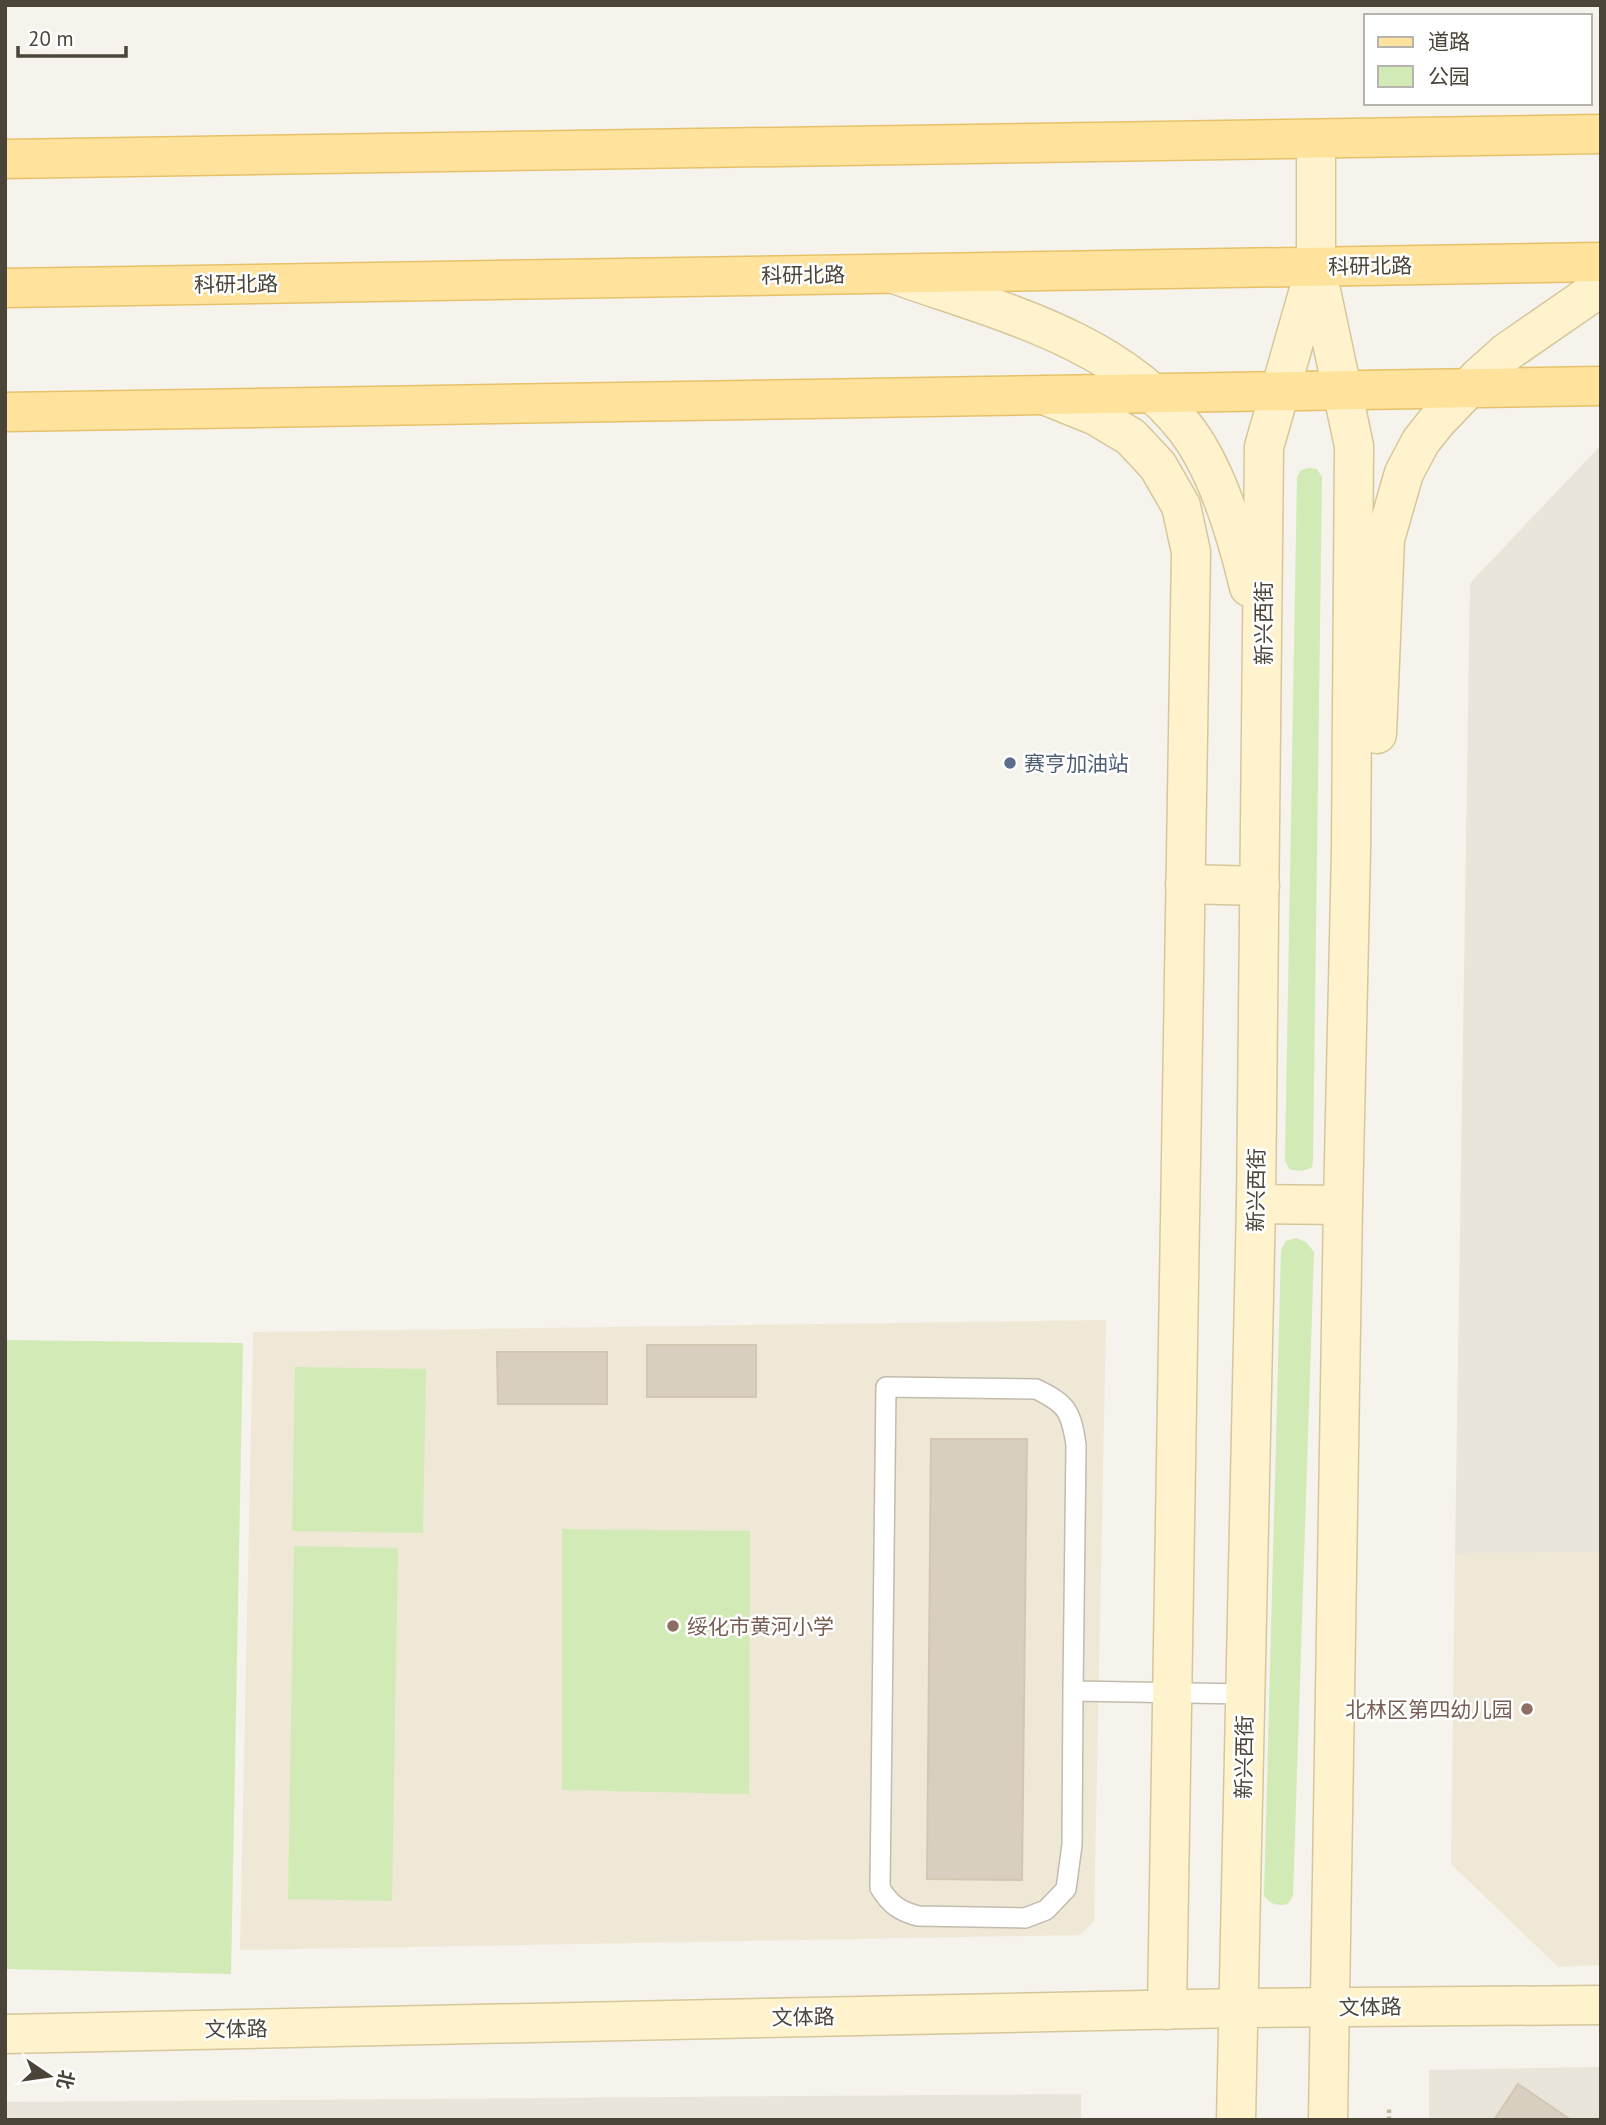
<svg xmlns="http://www.w3.org/2000/svg" width="1606" height="2125" viewBox="0 0 1606 2125" font-family="'PT Sans','Noto Sans SC',sans-serif">
	<style>
		.residential { fill: #eae5da }
		.education { fill: #efe8d6 }
		.green { fill: #d2eab5 }
		.building { fill: #d8cfc1; stroke: #d3c7b4; stroke-width: 2 }
		.lines { fill: none; stroke-linecap: round; stroke-linejoin: round }
		.lane-casing { stroke: #c2bbae; stroke-width: 22 }
		.secondary-casing { stroke: #d6c79b; stroke-width: 41 }
		.primary-casing { stroke: #e6c16a; stroke-width: 41 }
		.path { stroke: #c4b79f; stroke-width: 4.5; stroke-dasharray: 3.5 3.5; stroke-linecap: butt }
		.lane { stroke: #fff; stroke-width: 19 }
		.secondary { stroke: #fff3cd; stroke-width: 38 }
		.primary { stroke: #ffe39c; stroke-width: 38 }
		.service-dot { fill: #5c6f8a; stroke: #fff; stroke-width: 2.5 }
		.education-dot { fill: #8d6e63; stroke: #fff; stroke-width: 2.5 }
		.labels { text-anchor: middle; dominant-baseline: central; stroke-width: 5; stroke-linejoin: round; paint-order: stroke }
		.street-label { font-size: 21px; fill: #4b4439; stroke: #fff }
		.service-label { font-size: 21px; fill: #4e5e75; stroke: #fff; text-anchor: start }
		.education-label { font-size: 21px; fill: #785e54; stroke: #fff; text-anchor: start }
	</style>
	<rect width="100%" height="100%" fill="#f6f3ec"/>
	<g class="residential">
		<polygon points="1601,445 1601,1552 1455,1554 1470,583"/>
		<polygon points="1601,2067 1601,2120 1429,2120 1429,2070"/>
		<polygon points="1081,2094 1081,2120 5,2120 5,2102"/>
	</g>
	<g class="education">
		<polygon points="1106,1320 1094,1921 1080,1935 240,1950 253,1332"/>
		<polygon points="1601,1552 1601,1965 1558,1967 1451,1864 1455,1554"/>
	</g>
	<g class="green">
		<path d="M1309,468L1317,469L1322,477L1313,1159L1312,1167C1304,1172 1298,1171 1289,1169L1285,1160L1297,477L1301,470Z"/>
		<path d="M1296,1238L1306,1242L1314,1252L1293,1896L1288,1904C1277,1906 1272,1905 1264,1896L1281,1250L1286,1241Z"/>
		<polygon points="5,1340 243,1343 231,1974 5,1969"/>
		<polygon points="295,1367 426,1369 423,1533 292,1531"/>
		<polygon points="562,1529 750,1531 749,1794 562,1790"/>
		<polygon points="294,1546 398,1548 392,1901 288,1899"/>
	</g>
	<g class="building">
		<rect x="647" y="1345" width="109" height="52"/>
		<polygon points="497,1352 607,1352 607,1404 498,1404"/>
		<polygon points="931,1439 1027,1439 1022,1880 927,1879"/>
		<polygon points="1518,2084 1571,2120 1494,2120"/>
	</g>
	<g class="lines">
		<defs>
			<path id="lane" d="M1073,1691L1076,1445C1071,1411 1067,1404 1036,1389L886,1387L880,1888C890,1904 899,1911 918,1916L1025,1918L1046,1910L1066,1889L1072,1845L1073,1691L1246,1694"/>
			<g id="secondary">
				<polyline points="1316,139 1316,267 1354,446 1351,851 1343,1205 1328,2120"/>
				<path d="M894,274C997,311 1116,338 1186,429C1218,471 1237,536 1249,587"/>
				<polyline points="1044,395 1096,416 1131,437 1158,466 1181,506 1191,552 1167,2010"/>
				<polyline points="1377,734 1385,539 1404,473 1421,441 1437,421 1479,377 1507,352 1601,287"/>
				<polyline points="1185,884 1260,886"/>
				<polyline points="1256,1204 1343,1205"/>
				<polyline points="5,2034 1238,2008 1601,2005"/>
				<polyline points="1236,2120 1256,1204 1264,447 1314,272"/>
			</g>
			<g id="primary">
				<polyline points="5,159 1601,134"/>
				<polyline points="5,288 1601,262"/>
				<polyline points="5,412 1601,386"/>
			</g>
		</defs>
		<use href="#lane" class="lane-casing"/>
		<use href="#secondary" class="secondary-casing"/>
		<use href="#primary" class="primary-casing"/>
		<polyline class="path" points="1389,2120 1389,2107"/>
		<use href="#lane" class="lane"/>
		<use href="#secondary" class="secondary"/>
		<use href="#primary" class="primary"/>
	</g>
	<circle class="service-dot" cx="1010" cy="763" r="7"/>
	<g class="education-dot">
		<circle cx="673" cy="1626" r="7"/>
		<circle cx="1527" cy="1709" r="7"/>
	</g>
	<g class="labels">
		<g class="street-label">
			<text transform="translate(1370 266) rotate(-1)">科研北路</text>
			<text transform="translate(803 275) rotate(-1)">科研北路</text>
			<text transform="translate(236 284) rotate(-1)">科研北路</text>
			<text transform="translate(1263 623) rotate(-90)">新兴西街</text>
			<text transform="translate(1256 1190) rotate(-89)">新兴西街</text>
			<text transform="translate(1244 1757) rotate(-89)">新兴西街</text>
			<text transform="translate(1370 2007) rotate(-1)">文体路</text>
			<text transform="translate(803 2017) rotate(-1)">文体路</text>
			<text transform="translate(236 2029) rotate(-1)">文体路</text>
		</g>
		<g class="service-label">
			<text x="1024" y="763">赛亨加油站</text>
		</g>
		<g class="education-label">
			<text x="687" y="1626">绥化市黄河小学</text>
			<text x="1513" y="1709" text-anchor="end">北林区第四幼儿园</text>
		</g>
	</g>
	<rect width="1606" height="2125" fill="none" stroke="#4b4439" stroke-width="14"/>
	<rect x="1364" y="14" width="228" height="91" fill="#ffffff" stroke="#b7b4b0" stroke-width="2"/>
	<rect x="1378" y="37" width="35" height="10" fill="#ffe39c" stroke="#b7b4b0" stroke-width="2"/>
	<text x="1428" y="49" font-size="21" fill="#4b4439">道路</text>
	<rect x="1378" y="66" width="35" height="21" fill="#d2eab5" stroke="#b7b4b0" stroke-width="2"/>
	<text x="1428" y="84" font-size="21" fill="#4b4439">公园</text>
	<g transform="translate(49 2076) rotate(103)" stroke="#ffffff" stroke-width="5" paint-order="stroke">
	<path d="M0-5L12 26L0 18L-12 26Z" fill="#4b4439"/>
	<text y="-10" font-size="19" font-weight="bold" text-anchor="middle" fill="#4b4439">北</text>
	</g>
	<path d="M18 46v10h108v-10" fill="none" stroke="#4b4439" stroke-width="3.5"/>
	<text x="28" y="46" font-size="21" fill="#4b4439" stroke="#ffffff" stroke-width="5" paint-order="stroke">20 m</text>
</svg>
